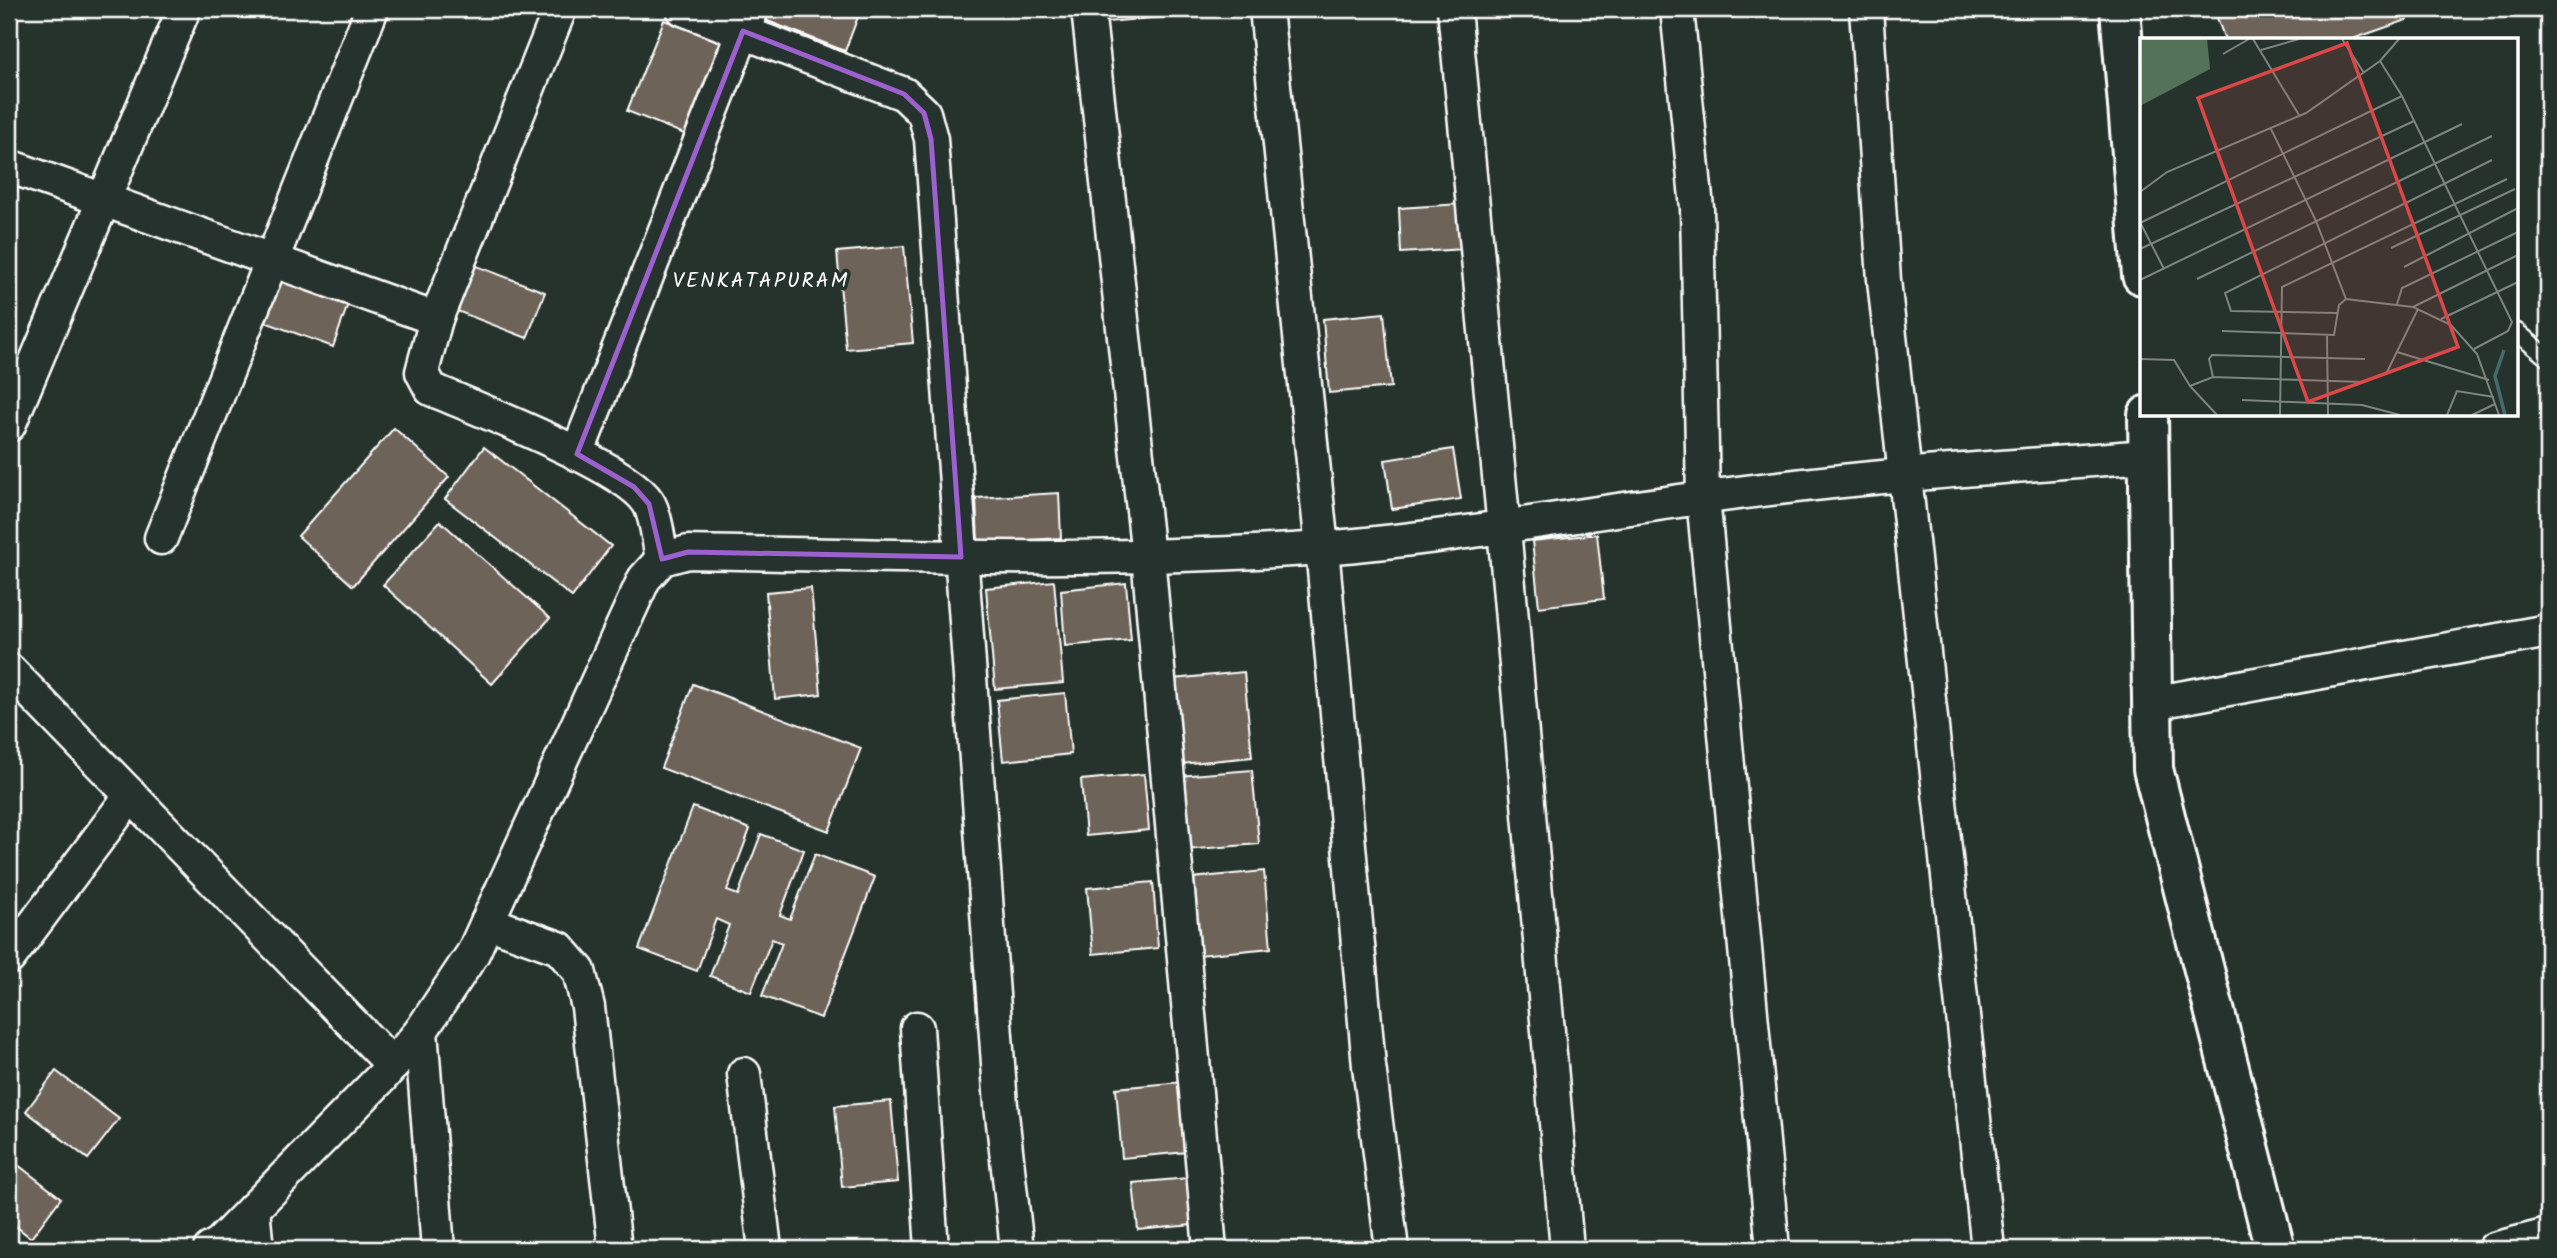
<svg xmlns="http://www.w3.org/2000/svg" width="2557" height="1258" viewBox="0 0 2557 1258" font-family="Kalam,sans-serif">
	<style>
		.building { fill: #6e6358; stroke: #fff; stroke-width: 2 }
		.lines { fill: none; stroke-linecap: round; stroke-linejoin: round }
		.service-casing { stroke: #fff; stroke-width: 21 }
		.minor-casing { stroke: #fff; stroke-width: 37 }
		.tertiary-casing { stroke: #fff; stroke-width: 44 }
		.service { stroke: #26332d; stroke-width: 16 }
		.minor { stroke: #26332d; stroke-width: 32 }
		.tertiary { stroke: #26332d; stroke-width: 38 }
		.marked { fill: none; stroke: #9c61cf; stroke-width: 5; stroke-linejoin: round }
		.labels { text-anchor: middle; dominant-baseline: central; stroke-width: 7; stroke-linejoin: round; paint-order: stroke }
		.neighbourhood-label { font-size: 21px; letter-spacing: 2px; fill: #fff; stroke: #26332d }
		.inset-river { fill: none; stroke: #476b6c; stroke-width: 3.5 }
		.inset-road { fill: none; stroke: #7d8581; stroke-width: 2 }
		.view { fill: #dc4848; fill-opacity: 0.15; stroke: #dc4848; stroke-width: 3.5 }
		.inset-edge { fill: none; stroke: #fff; stroke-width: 3.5 }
	</style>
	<rect width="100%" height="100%" fill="#26332d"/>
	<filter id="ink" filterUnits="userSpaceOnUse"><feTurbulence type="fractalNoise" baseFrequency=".0143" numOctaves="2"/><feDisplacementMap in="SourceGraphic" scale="14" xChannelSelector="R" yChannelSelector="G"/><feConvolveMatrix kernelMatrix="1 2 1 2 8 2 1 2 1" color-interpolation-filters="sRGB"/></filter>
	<g filter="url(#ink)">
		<g class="building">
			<polygon points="769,9 845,9 859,14 845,51 765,20"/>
			<polygon points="1106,9 1171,9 1172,16 1108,22"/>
			<polygon points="2214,9 2403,9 2407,20 2350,40 2225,40"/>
			<polygon points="664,20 726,44 689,136 627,111"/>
			<polygon points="9,181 19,185 9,212"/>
			<polygon points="1461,204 1464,249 1401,253 1399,208"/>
			<polygon points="904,246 913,343 846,349 837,252"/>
			<polygon points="474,265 545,292 527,338 457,311"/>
			<polygon points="279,281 348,304 333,347 265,322"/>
			<polygon points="1384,313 1391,387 1329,393 1323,319"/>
			<polygon points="394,428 449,477 353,586 298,536"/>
			<polygon points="484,447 611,546 572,597 445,499"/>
			<polygon points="1453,449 1461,499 1392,509 1385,460"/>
			<polygon points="1059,493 1061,538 978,543 976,498"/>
			<polygon points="440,521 550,618 492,684 383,585"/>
			<polygon points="1597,534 1604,599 1539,607 1532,541"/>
			<polygon points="1054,581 1063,683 995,689 986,588"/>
			<polygon points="1126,583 1131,640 1065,646 1061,590"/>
			<polygon points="811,588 821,694 775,699 766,592"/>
			<polygon points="1244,672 1252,757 1181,764 1173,679"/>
			<polygon points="693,684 861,748 829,831 661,768"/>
			<polygon points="1065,693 1071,754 1003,761 997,700"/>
			<polygon points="1252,770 1259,844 1185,850 1179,776"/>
			<polygon points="1144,774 1149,830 1086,836 1081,780"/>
			<polygon points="693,807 750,829 727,891 738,895 761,834 804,850 780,915 790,919 815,854 875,877 821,1018 762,996 782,943 772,939 751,992 710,976 729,925 716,919 697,971 639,949"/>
			<polygon points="1264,871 1271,948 1199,955 1192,878"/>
			<polygon points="1153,882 1158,948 1093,954 1087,888"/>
			<polygon points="56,1071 119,1119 88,1159 26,1111"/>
			<polygon points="1182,1082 1187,1152 1122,1158 1116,1088"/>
			<polygon points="891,1101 898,1182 842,1187 835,1106"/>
			<polygon points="9,1158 61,1198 31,1238 9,1221"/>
			<polygon points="1199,1177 1204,1224 1138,1230 1133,1183"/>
		</g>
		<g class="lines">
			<defs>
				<polyline id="service" points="2517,332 2548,358"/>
				<g id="minor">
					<path d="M560,9L436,319L422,372L431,389C477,409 624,465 648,502C656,514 659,544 662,559"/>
					<polyline points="683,9 904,94 924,113 931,139 1001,1105 1017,1249"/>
					<polyline points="1088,9 1148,556 1210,1249"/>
					<polyline points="1266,9 1322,548 1369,1066 1392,1249"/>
					<polyline points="1454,9 1504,528 1567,1249"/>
					<polyline points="1677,9 1697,208 1703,497 1773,1249"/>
					<polyline points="1866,9 1884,280 1988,1249"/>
					<polyline points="9,166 436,319"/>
					<polyline points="9,425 184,9"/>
					<polyline points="577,454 752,9"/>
					<polyline points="161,538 372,9"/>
					<polyline points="9,670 393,1065"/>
					<polyline points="2152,703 2548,631"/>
					<polyline points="487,922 559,948 579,971 588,1007 615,1249"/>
					<polyline points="9,958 131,795"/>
					<polyline points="917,1028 932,1249"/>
					<polyline points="421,1031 438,1249"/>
					<polyline points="744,1074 765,1249"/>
					<polyline points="253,1209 257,1249"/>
					<path d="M210,1249L220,1243L382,1077L421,1031L473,953L644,579L662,559L688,552C899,556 1111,563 1321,548C1449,538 1575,515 1701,498C1849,477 1999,467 2148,456"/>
					<polyline points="2494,1249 2548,1235"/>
				</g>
				<g id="tertiary">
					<polyline points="2120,9 2142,275"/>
					<polyline points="2148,415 2153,769 2275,1249"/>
				</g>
			</defs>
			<use href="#service" class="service-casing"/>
			<use href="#minor" class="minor-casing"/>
			<use href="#tertiary" class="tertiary-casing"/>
			<use href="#service" class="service"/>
			<use href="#minor" class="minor"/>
			<use href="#tertiary" class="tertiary"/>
		</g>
	</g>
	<path class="marked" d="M743,31L904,94L924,113L931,139L961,557L688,552L662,559L649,504L634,487L577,454Z"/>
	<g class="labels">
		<g class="neighbourhood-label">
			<text x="761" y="281">VENKATAPURAM</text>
		</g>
	</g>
	<g transform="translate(2140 38)">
		<rect width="378" height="378" fill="#26332d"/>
		<path d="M0,1H67L70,31L0,68Z" fill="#54725a"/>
		<path class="inset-river" d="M364,312L355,338L365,377"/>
		<path class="inset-road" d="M113,1L159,77M202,1L224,35M121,12L159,1M83,16L109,1M240,23L262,58L372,284L368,293L334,311M130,89L176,183L206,261L273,269L311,287L337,316L359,377M0,154L27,134L166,75L240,23L259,1M0,184L24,231M0,185L262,58M251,210L375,151M0,211L274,83M264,229L378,170M57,241L352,98M0,242L322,86M257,266L262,250L378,194M273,269L378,217M197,275L91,273L85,255L352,122M301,281L378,244M82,293L194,297L199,267L206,261M187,298L188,377M257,314L349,342M0,321L34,322L50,348L73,339L223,344M246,336L278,271M73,339L69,321L72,317L225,321M50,348L77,377M102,362L222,367L260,377M140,377L142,249L367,141M307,377L317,353L354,359M332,377L355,366"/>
		<path class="view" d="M207,5L318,309L168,364L58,60Z"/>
		<rect width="378" height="378" class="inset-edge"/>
	</g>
	<rect width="2557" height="1258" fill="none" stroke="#26332d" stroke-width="35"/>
	<rect x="18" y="18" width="2522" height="1223" fill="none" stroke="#fff" stroke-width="2.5" filter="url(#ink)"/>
</svg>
